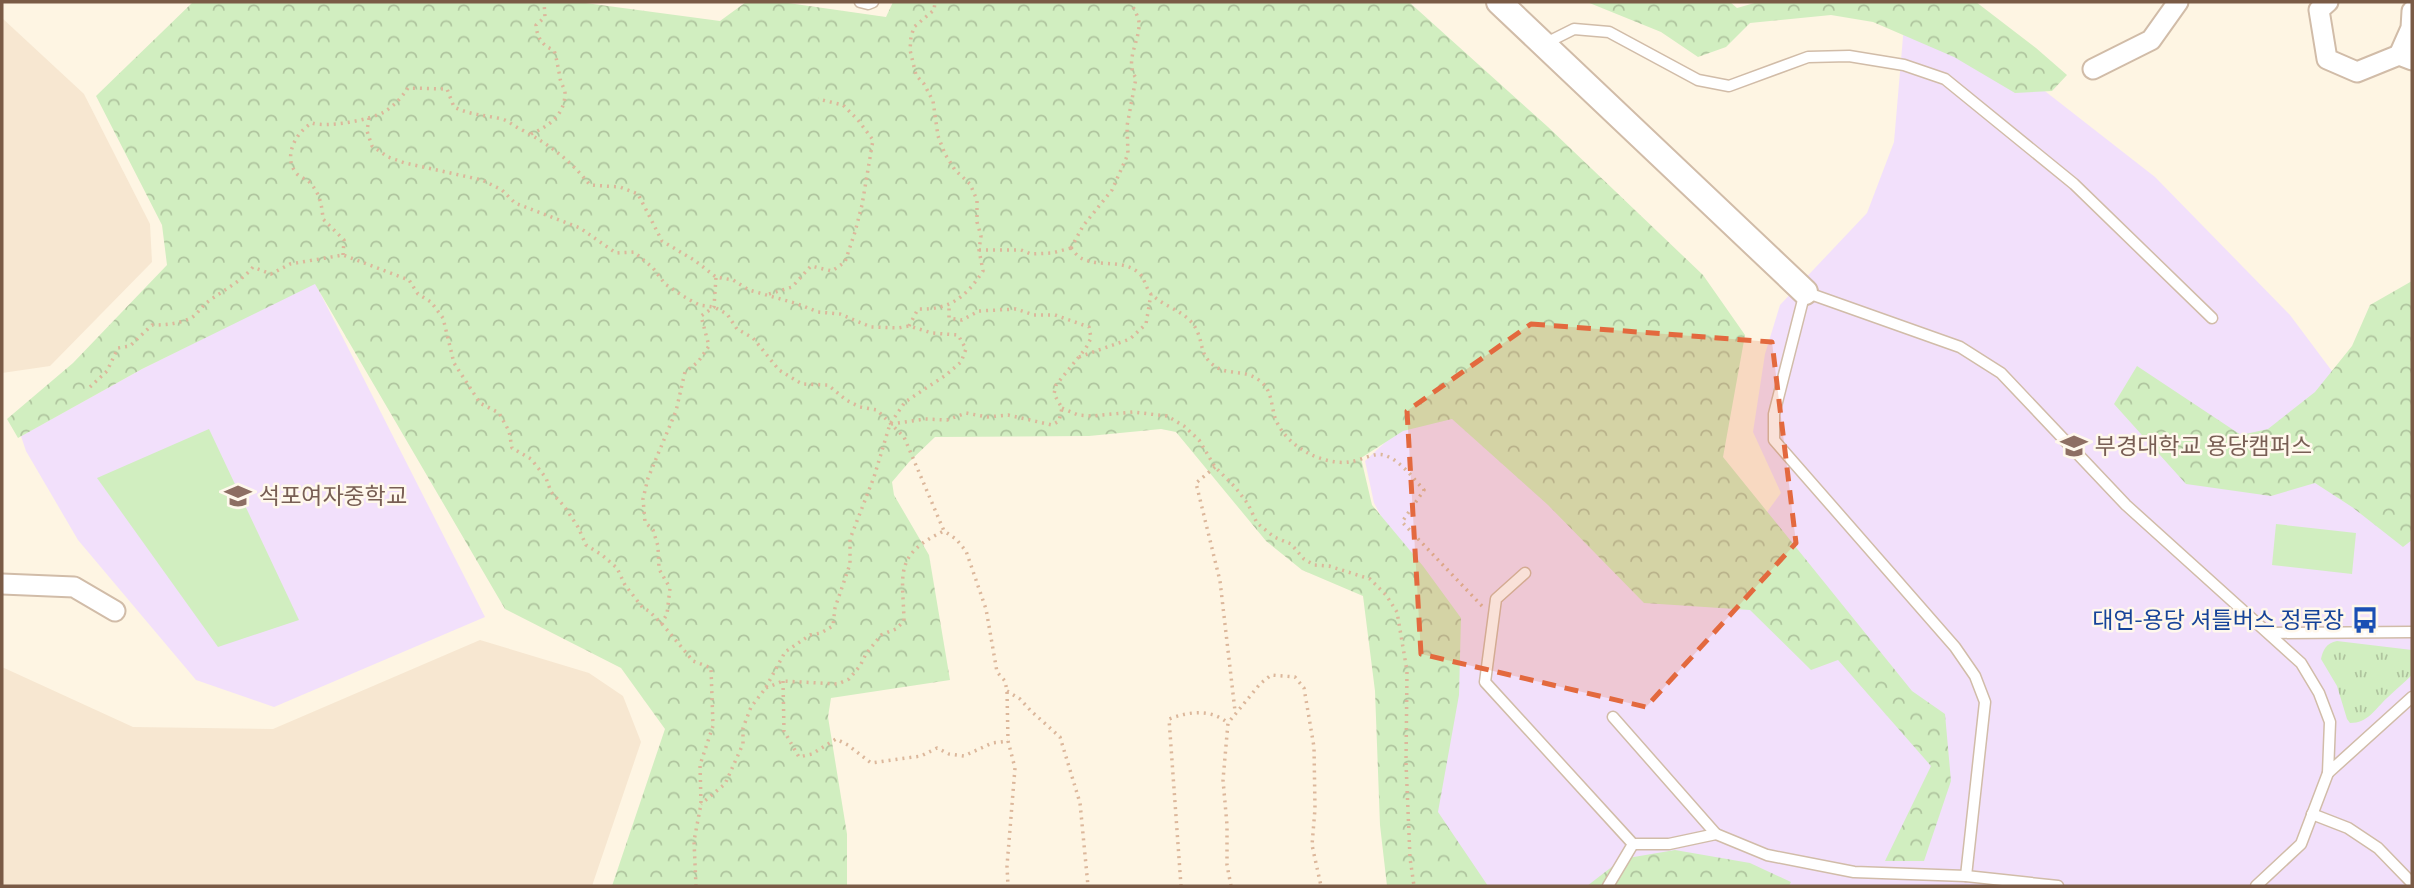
<svg xmlns="http://www.w3.org/2000/svg" width="2414" height="888" viewBox="0 0 2414 888" font-family="Karla,'Noto Sans KR',sans-serif">
	<style>
		.residential { fill: #f7e7d1 }
		.education { fill: #f2e0fb }
		.grass { fill: url(#grass-tufts) }
		.forest { fill: url(#forest-crowns) }
		.pitch { fill: #d1eec0 }
		.lines { fill: none; stroke-linecap: round; stroke-linejoin: round }
		.service-casing { stroke: #d1bca8; stroke-width: 13 }
		.minor-casing { stroke: #d1bca8; stroke-width: 23 }
		.tertiary-casing { stroke: #d1bca8; stroke-width: 28 }
		.path { stroke: #dcb79b; stroke-width: 3.5; stroke-dasharray: 2 5; stroke-linecap: butt }
		.service { stroke: #fff; stroke-width: 10 }
		.minor { stroke: #fff; stroke-width: 19 }
		.tertiary { stroke: #fff; stroke-width: 24 }
		.marked { fill: #e3693e; fill-opacity: 0.2; stroke: #e3693e; stroke-width: 5; stroke-dasharray: 14 9; stroke-linejoin: round }
		.labels { text-anchor: middle; dominant-baseline: central; stroke-width: 5; stroke-linejoin: round; paint-order: stroke }
		.education-label { font-size: 23px; fill: #785e54; stroke: #fff8ec; text-anchor: start }
		.transit-label { font-size: 23px; fill: #164399; stroke: #fff8ec; text-anchor: end }
	</style>
	<defs>
		<pattern id="grass-tufts" width="24" height="20" patternUnits="userSpaceOnUse" patternTransform="scale(1.75)"><rect width="24" height="20" fill="#d1eec0"/><path d="M3 7l-1-3M5 7V3M7 7l1-3M15 17l-1-3M17 17v-4M19 17l1-3" fill="none" stroke="#afc49e"/></pattern>
		<pattern id="forest-crowns" width="20" height="18" patternUnits="userSpaceOnUse" patternTransform="scale(1.75)"><rect width="20" height="18" fill="#d1eec0"/><path d="M2 6a3 3 0 1 1 6 0M12 15a3 3 0 1 1 6 0" fill="none" stroke="#afc49e"/></pattern>
	</defs>
	<rect width="100%" height="100%" fill="#fef5e3"/>
	<g class="residential">
		<polygon points="2,18 84,94 150,224 152,262 50,366 2,373"/>
		<polygon points="480,640 589,673 623,696 641,742 592,886 2,886 2,667 133,727 273,729"/>
	</g>
	<g class="education">
		<polygon points="1904,25 2027,77 2155,177 2290,315 2403,466 2412,461 2412,886 1485,886 1445,855 1432,775 1451,648 1374,503 1365,461 1423,407 1479,397 1715,583 1781,493 1753,432 1765,354 1780,305 1867,213 1894,142"/>
		<polygon points="315,283 485,617 274,707 196,680 78,540 26,451 21,436 142,369"/>
	</g>
	<path class="grass" d="M2337,641L2412,650V675C2404,683 2395,690 2387,698C2375,709 2368,723 2350,723L2347,719L2337,686L2321,659C2323,650 2326,643 2337,641Z"/>
	<g class="forest">
		<polygon points="193,2 578,2 720,21 746,2 781,2 886,17 893,2 1409,2 1548,127 1703,275 1745,335 1723,457 1912,691 1945,714 1951,781 1924,861 1885,861 1931,766 1838,660 1811,670 1750,610 1644,603 1548,505 1452,419 1403,431 1361,458 1372,505 1423,566 1461,618 1459,695 1438,812 1488,886 1387,886 1380,825 1375,691 1363,596 1302,570 1266,541 1176,432 1161,429 1089,436 935,437 909,462 892,482 894,495 929,555 950,680 831,698 828,717 847,834 847,886 612,886 665,729 621,668 505,609 315,284 142,369 18,438 7,419 73,363 167,265 162,225 96,96"/>
		<polygon points="1587,2 1730,2 1737,8 1758,2 1976,2 2036,48 2067,75 2052,91 2015,93 1954,57 1873,22 1831,15 1750,23 1726,47 1698,57 1661,32"/>
		<polygon points="2412,281 2412,540 2403,547 2352,507 2315,483 2271,496 2186,484 2114,404 2137,366 2241,435 2268,429 2315,392 2352,346 2370,305"/>
		<polygon points="1675,850 1750,863 1791,882 1789,886 1587,886 1622,859"/>
	</g>
	<g class="pitch">
		<polygon points="209,429 299,620 218,647 97,478"/>
		<polygon points="2276,524 2356,533 2352,574 2272,565"/>
	</g>
	<g class="lines">
		<defs>
			<g id="service">
				<polyline points="860,2 868,4 873,2"/>
				<polyline points="1546,43 1574,29 1609,32 1698,80 1729,86 1808,57 1849,56 1904,65 1945,79 2074,184 2212,318"/>
				<polyline points="1525,573 1496,599 1485,682 1633,844 1669,844 1716,834"/>
				<polyline points="2269,633 2412,632"/>
				<polyline points="1613,717 1716,834 1767,855 1854,872 1966,876 2058,886"/>
				<polyline points="2312,814 2348,828 2378,848 2412,883"/>
				<polyline points="1966,876 1985,702 1975,676 1955,647 1774,440 1774,414 1805,292 1960,347 2001,373 2126,505 2301,663 2319,693 2330,722 2328,773 2412,697"/>
				<polyline points="1608,886 1633,844"/>
				<polyline points="2256,886 2301,844 2328,773"/>
			</g>
			<g id="minor">
				<polyline points="2328,2 2319,10 2327,59 2357,72 2399,55 2412,60"/>
				<polyline points="2399,55 2411,28 2412,11"/>
				<polyline points="2093,69 2151,40 2178,2"/>
				<polyline points="2,584 74,587 115,611"/>
			</g>
			<polyline id="tertiary" points="1499,2 1805,292"/>
		</defs>
		<use href="#service" class="service-casing"/>
		<use href="#minor" class="minor-casing"/>
		<use href="#tertiary" class="tertiary-casing"/>
		<g class="path">
			<polyline points="369,118 367,131 372,146 388,157 405,163 482,180 502,190 515,203 580,228 616,253 634,252 653,268 665,284 683,296 699,305 714,307 727,314 737,329 753,338 779,370 802,384 828,385 846,400 860,407 877,410 904,437 944,531 956,539 966,551 986,609 997,672 1005,681 1007,691 1008,741 1015,768 1007,866 1008,886"/>
			<path d="M531,134C549,126 565,115 565,93C565,88 560,83 560,77C558,68 557,60 554,50C542,46 537,37 536,25L545,17L544,2"/>
			<path d="M1071,248C1074,252 1078,257 1083,259C1100,267 1123,259 1139,273C1145,278 1146,290 1152,295C1166,308 1189,312 1197,331C1203,343 1200,354 1212,364C1227,377 1245,368 1260,381C1271,389 1271,402 1274,414C1278,431 1293,445 1308,453C1319,459 1336,464 1349,462C1360,461 1374,452 1384,455C1400,460 1413,478 1424,490L1402,522L1482,606"/>
			<path d="M1071,248L1083,226L1112,190L1128,154L1127,126L1136,78C1124,61 1140,41 1139,23C1139,17 1133,8 1131,2"/>
			<polyline points="979,250 1021,250 1031,254 1052,253 1071,248"/>
			<path d="M343,255L344,240L323,219C322,206 320,194 311,184C307,179 301,178 297,174C282,157 296,132 312,123C327,128 370,120 384,112C394,106 402,97 408,88L447,89L454,107C470,115 485,115 502,119C509,121 515,127 522,130C550,145 570,160 590,185L620,187L638,194L662,241L694,260L716,277L733,280L749,290L798,304L818,312L840,314L871,327L898,328L909,326L932,333L958,335L966,349L961,362L946,375L905,402L890,424L874,477L850,539V564L835,608L833,626L821,633L810,635L785,652L765,689L751,707L743,728V744L725,784L701,804"/>
			<polyline points="769,294 792,287 811,266 832,271 845,262 855,232 862,205 873,140 858,120 843,105 818,99"/>
			<path d="M909,326L918,309C950,310 966,297 983,271L979,250L981,236L977,222V200L970,184L955,170L945,154L938,136L933,101L924,84L916,75L910,50L911,37L914,27L934,10L935,2"/>
			<polyline points="1079,357 1130,339 1146,324 1151,294"/>
			<path d="M90,387L107,371L118,348L130,346L152,325C165,325 177,324 189,319C196,316 200,309 205,304C221,291 240,283 253,267L271,274L290,264L343,255L409,280L418,294L431,302L443,318L454,363L480,403L499,413L509,431L512,448L531,459L546,478L551,492L564,506L578,527L586,545L602,555L617,568L625,585L643,608L649,611L663,625L693,661L711,668L713,726L700,765L701,804L694,841L696,886"/>
			<polyline points="1062,408 1078,415 1092,416 1133,412 1167,416 1184,426 1199,440 1215,467 1235,487 1248,504 1257,523 1274,537 1291,544 1304,559 1314,565 1329,566 1370,579 1386,595 1397,612 1407,671 1406,763 1410,858 1414,886"/>
			<polyline points="891,424 925,419 947,420 966,413 987,417 1008,415 1052,425 1059,421 1062,408 1054,394 1056,385 1086,348 1091,338 1089,327 1055,315 1034,315 1016,309 979,311 962,320 949,318 949,306"/>
			<polyline points="1215,467 1196,483 1220,581 1235,711"/>
			<polyline points="661,624 667,614 670,588 659,569 658,546 653,530 645,522 643,499 648,478 676,411 685,372 698,362 709,346 701,316 714,307 716,277"/>
			<polyline points="783,681 784,731 799,757 812,754 836,739 848,745 871,763 921,756 937,748 949,754 964,756 992,743 1008,741"/>
			<path d="M766,688L783,681L838,684L849,679L860,666L866,654L881,635L896,629L904,621C903,574 893,555 944,531"/>
			<polyline points="1007,691 1020,699 1031,711 1060,737 1080,803 1088,886"/>
			<path d="M1181,886L1169,719C1190,711 1211,709 1228,723"/>
			<polyline points="1231,886 1227,865 1227,825 1223,780 1228,723 1260,684 1271,675 1295,677 1304,688 1314,747 1315,809 1312,845 1321,886"/>
		</g>
		<use href="#service" class="service"/>
		<use href="#minor" class="minor"/>
		<use href="#tertiary" class="tertiary"/>
	</g>
	<path class="marked" d="M1531,324L1772,342L1796,543L1646,707L1421,654L1407,411Z"/>
	<defs>
		<symbol id="university-bare" viewBox="-9 -9 18 18"><path d="M0-5L7-2L0 1L-7-2ZM-4 1L0 2.5L4 1V4Q0 6-4 4Z" fill="#8d6e63" stroke="#fff8ec" stroke-width="2.5" paint-order="stroke"/></symbol>
		<symbol id="school-bare" viewBox="-9 -9 18 18"><path d="M0-5L7-2L0 1L-7-2ZM-4 1L0 2.5L4 1V4Q0 6-4 4Z" fill="#8d6e63" stroke="#fff8ec" stroke-width="2.5" paint-order="stroke"/></symbol>
		<symbol id="bus-bare" viewBox="-9 -9 18 18"><path d="M-5-6H5V4H4V6H2V4H-2V6H-4V4H-5ZM-3.5-4V0h7V-4ZM-3.5 1.2v1.5H-2V1.2ZM2 1.2v1.5H3.5V1.2Z" fill="#1a4fb4" stroke="#fff8ec" stroke-width="2.5" paint-order="stroke"/></symbol>
	</defs>
	<g fill-rule="evenodd">
		<use href="#university-bare" x="2055" y="427" width="38" height="38"/>
		<use href="#school-bare" x="219" y="477" width="38" height="38"/>
		<use href="#bus-bare" x="2346" y="601" width="38" height="38"/>
	</g>
	<g class="labels">
		<g class="education-label">
			<text x="2095" y="446">부경대학교 용당캠퍼스</text>
			<text x="259" y="496">석포여자중학교</text>
		</g>
		<g class="transit-label">
			<text x="2344" y="620">대연-용당 셔틀버스 정류장</text>
		</g>
	</g>
	<rect width="2414" height="888" fill="none" stroke="#7a5b46" stroke-width="7"/>
</svg>
